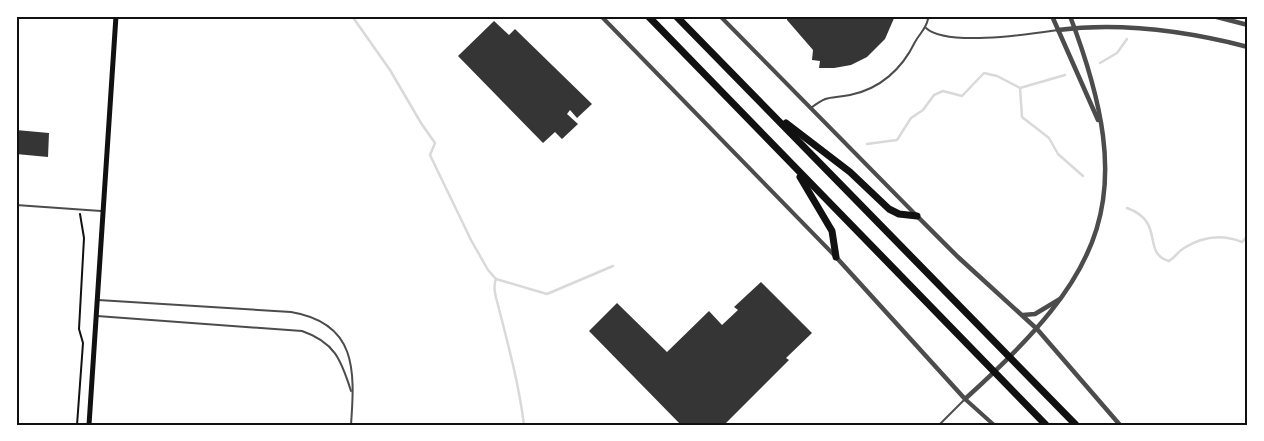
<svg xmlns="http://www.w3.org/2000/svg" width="1264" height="441" viewBox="0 0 1264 441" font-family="'Fira Sans',sans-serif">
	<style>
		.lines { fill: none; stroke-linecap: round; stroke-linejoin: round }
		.stream { stroke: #d9d9d9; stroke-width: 2.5 }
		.building { fill: #353535 }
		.path { stroke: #111; stroke-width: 2 }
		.service { stroke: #4c4c4c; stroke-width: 2 }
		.minor { stroke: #4c4c4c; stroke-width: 4 }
		.tertiary { stroke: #4c4c4c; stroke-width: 4.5 }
		.secondary { stroke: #111; stroke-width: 5 }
		.motorway { stroke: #111; stroke-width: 7 }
		.neatline { fill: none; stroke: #111; stroke-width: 2 }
	</style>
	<rect width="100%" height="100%" fill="#fff"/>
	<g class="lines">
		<g class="stream">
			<polyline points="352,16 390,70 421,123 435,143 430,155 471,240 488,270 496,279"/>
			<polyline points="1100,63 1117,53 1127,39"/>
			<polyline points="1020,88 1065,75"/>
			<polyline points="867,144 897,140 911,118 923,110 934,95 943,91 962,96 984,73 997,76 1020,88 1022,117 1049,138 1058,154 1083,176"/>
			<path d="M1127,208C1166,222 1141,253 1169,261C1175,257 1178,252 1184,248C1203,236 1222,234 1242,242L1248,236"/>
			<path d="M496,279C492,288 497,300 499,309C509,348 519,385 524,425"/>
			<polyline points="496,279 547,294 613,266"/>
		</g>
	</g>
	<g class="building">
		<polygon points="787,16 895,16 885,39 867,57 851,65 834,68 819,68 820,61 812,60 813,50 787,20"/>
		<polygon points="494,21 509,35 515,29 592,104 577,118 570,110 567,114 578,124 562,139 555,132 543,143 458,56"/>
		<polygon points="16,130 49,133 48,157 16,154"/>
		<polygon points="761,282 812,333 786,358 789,360 724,425 681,425 589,331 617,303 667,352 709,311 722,325 738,310 734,307"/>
	</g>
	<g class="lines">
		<polyline class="path" points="77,425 83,343 79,329 84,238 80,214"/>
		<g class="service">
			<path d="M926,28C946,47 1030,34 1058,30"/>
			<path d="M811,108C829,94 830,99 850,95C880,89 902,69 915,42C920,33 926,29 928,19L932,16"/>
			<polyline points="16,205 101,211"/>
			<path d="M98,300L291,312C357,323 355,370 351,425"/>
			<path d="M97,316L302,331C334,342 341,359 351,391"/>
			<polyline points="939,425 965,399"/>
		</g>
		<g class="minor">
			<polyline points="601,16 835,256"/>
			<polyline points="720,16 916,215"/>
			<polyline points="965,399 994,425"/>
		</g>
		<g class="tertiary">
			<polyline points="1052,16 1098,120"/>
			<polyline points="1213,16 1248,25"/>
			<path d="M1058,30C1122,22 1186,31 1248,47"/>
			<polyline points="917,216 958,257 1037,329 1120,425"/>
			<path d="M836,257L965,399C1106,272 1140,200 1070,16"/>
			<polyline points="1023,315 1035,314 1060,299"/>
		</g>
		<polyline class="secondary" points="89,425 116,16"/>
		<g class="motorway">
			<polyline points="648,16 1046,425"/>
			<polyline points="676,16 1076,425"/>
			<polyline points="786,123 850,172 889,209 899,214 917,216"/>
			<polyline points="800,177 832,231 836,257"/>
		</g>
	</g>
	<rect width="1264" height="441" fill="none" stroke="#ffffff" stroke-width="35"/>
	<rect x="18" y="18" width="1228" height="406" class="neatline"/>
</svg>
